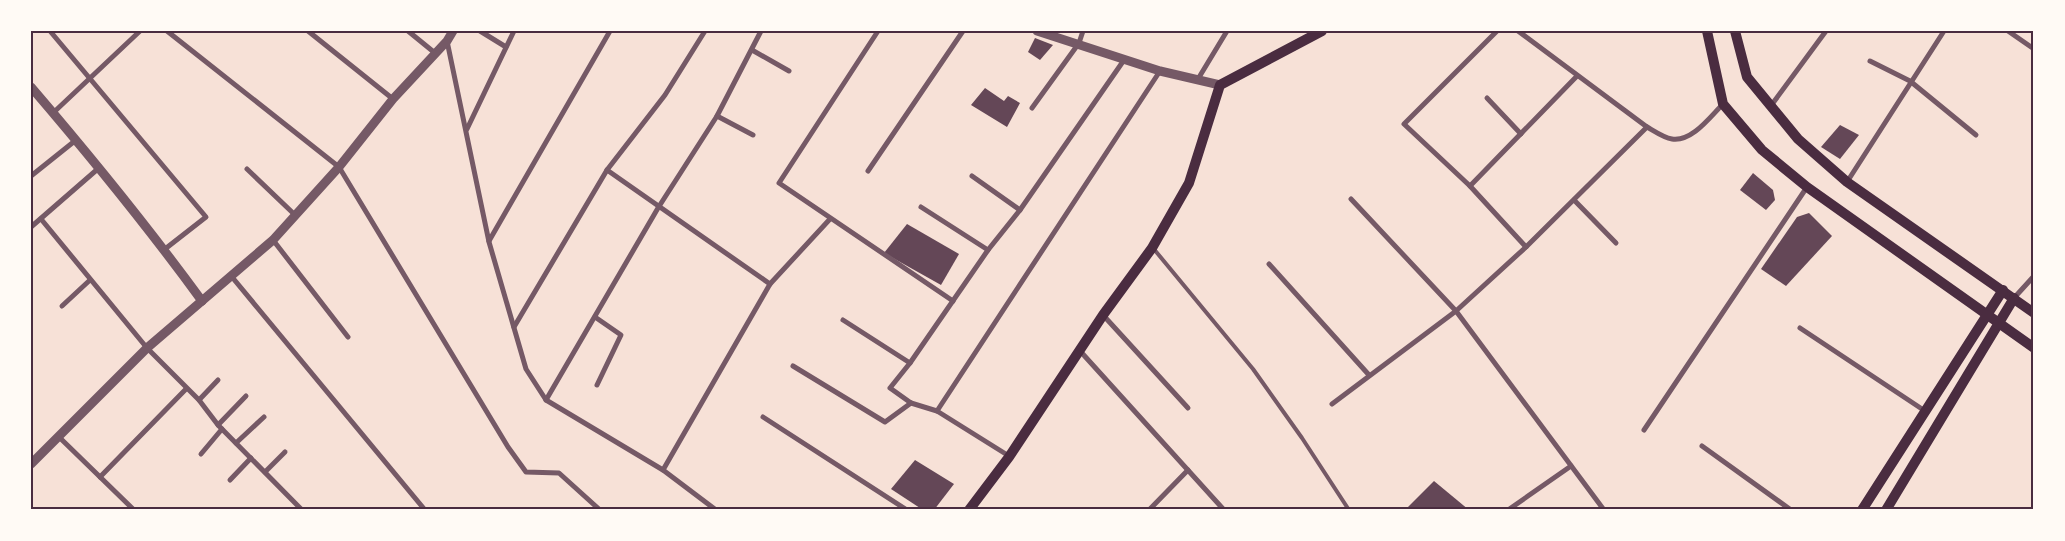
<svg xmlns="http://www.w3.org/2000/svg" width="2065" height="541" viewBox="0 0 2065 541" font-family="'Source Serif 4',serif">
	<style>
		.building { fill: #644757 }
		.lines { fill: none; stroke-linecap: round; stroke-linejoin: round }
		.service { stroke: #755966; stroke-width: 4 }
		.minor { stroke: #755966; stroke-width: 5 }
		.tertiary { stroke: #755966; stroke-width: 9 }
		.secondary { stroke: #4a2c40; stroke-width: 10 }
		.neatline { fill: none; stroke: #4a2c40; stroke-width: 2 }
	</style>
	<rect width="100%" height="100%" fill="#f7e1d7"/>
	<g class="building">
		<polygon points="1035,38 1053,45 1040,60 1028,52"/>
		<polygon points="985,88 1004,101 1008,96 1020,103 1007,127 971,105"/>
		<polygon points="1840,125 1859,135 1840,159 1821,147"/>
		<polygon points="1753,173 1773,190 1775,200 1766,210 1740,190"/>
		<polygon points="1809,213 1832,236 1786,286 1761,269 1797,217"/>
		<polygon points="907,224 959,254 941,285 884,253"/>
		<polygon points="915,460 954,484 934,510 923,510 891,489"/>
		<polygon points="1434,481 1469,510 1405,510"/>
	</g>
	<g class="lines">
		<polyline class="service" points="1153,248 1253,369 1302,438 1349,510"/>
		<g class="minor">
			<polyline points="50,31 206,217 165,249"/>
			<polyline points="167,31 339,167 508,447 526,472 559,473 600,510"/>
			<polyline points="308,31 393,99"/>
			<polyline points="408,31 435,53"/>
			<polyline points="480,31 506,47"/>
			<polyline points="878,31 779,183 953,301"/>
			<polyline points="1497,31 1404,124 1470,186 1526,247"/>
			<path d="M1518,31L1647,127C1654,131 1664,138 1672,139C1692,142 1710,117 1723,104"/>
			<polyline points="2008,31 2034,49"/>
			<polyline points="447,41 489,242 526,369 546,400 663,470 716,510"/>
			<polyline points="752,50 789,71"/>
			<polyline points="1870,61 1910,81 1976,135"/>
			<polyline points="1198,79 1227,31"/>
			<polyline points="1487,98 1521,134"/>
			<polyline points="1770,107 1826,31"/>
			<polyline points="1032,108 1079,43 1083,31"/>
			<polyline points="53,113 140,31"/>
			<polyline points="717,116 753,135"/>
			<polyline points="467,129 514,31"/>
			<polyline points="247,169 294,214"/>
			<polyline points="607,170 770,284"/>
			<polyline points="868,171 963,31"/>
			<polyline points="31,176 76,140"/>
			<polyline points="972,176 1020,210"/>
			<polyline points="1847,182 1944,31"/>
			<polyline points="1470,186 1577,76"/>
			<polyline points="1351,199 1456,311 1604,510"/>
			<polyline points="1574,200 1616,243"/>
			<polyline points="921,207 988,250"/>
			<polyline points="41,219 147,348 199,400 218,425 302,510"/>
			<polyline points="31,227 100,167"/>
			<polyline points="273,240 348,337"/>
			<polyline points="489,241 610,31"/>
			<polyline points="1269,264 1369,375"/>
			<polyline points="232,277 425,510"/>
			<polyline points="2014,298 2034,276"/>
			<polyline points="62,306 90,280"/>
			<polyline points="1103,315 1188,408"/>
			<polyline points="595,317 621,335 597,385"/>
			<polyline points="843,320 910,363"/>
			<polyline points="514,327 607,170 665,95 705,31"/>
			<polyline points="1800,328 1925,411"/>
			<polyline points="1081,352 1224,510"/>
			<polyline points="793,366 885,422 911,403"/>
			<polyline points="199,400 218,380"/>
			<polyline points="546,400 658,208 717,116 761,31"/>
			<polyline points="1332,404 1456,311 1526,247 1647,127"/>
			<polyline points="937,411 1160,71"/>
			<polyline points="763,417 907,510"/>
			<polyline points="218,425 246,396"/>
			<polyline points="1644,430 1807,187"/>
			<polyline points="59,437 134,510"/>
			<polyline points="236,443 264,417"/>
			<polyline points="1702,446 1791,510"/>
			<polyline points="201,454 222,429"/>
			<polyline points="1009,456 937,411 911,403 890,388 910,363 988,250 1020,210 1124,60"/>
			<polyline points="663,470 770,284 830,219"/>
			<polyline points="265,472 285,452"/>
			<polyline points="100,477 186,389"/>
			<polyline points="230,480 251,458"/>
			<polyline points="1149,510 1188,470"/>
			<polyline points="1508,510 1571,466"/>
		</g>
		<g class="tertiary">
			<polyline points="1037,31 1160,71 1220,85"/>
			<path d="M31,87C91,157 148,227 202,301"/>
			<polyline points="31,464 147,348 273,240 339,167 393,99 447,41 453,31"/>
		</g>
		<g class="secondary">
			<polyline points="1707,31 1723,104 1762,150 1807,187 2034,348"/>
			<polyline points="1735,31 1747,77 1798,139 1847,182 2034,313"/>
			<polyline points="969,510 1009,457 1103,315 1152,248 1189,183 1220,85 1322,31"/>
			<polyline points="1862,510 2003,290"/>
			<polyline points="1886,510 2014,298"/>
		</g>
	</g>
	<rect width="2065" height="541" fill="none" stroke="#fffaf5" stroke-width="65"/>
	<rect x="32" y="32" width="2000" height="476" class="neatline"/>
</svg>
